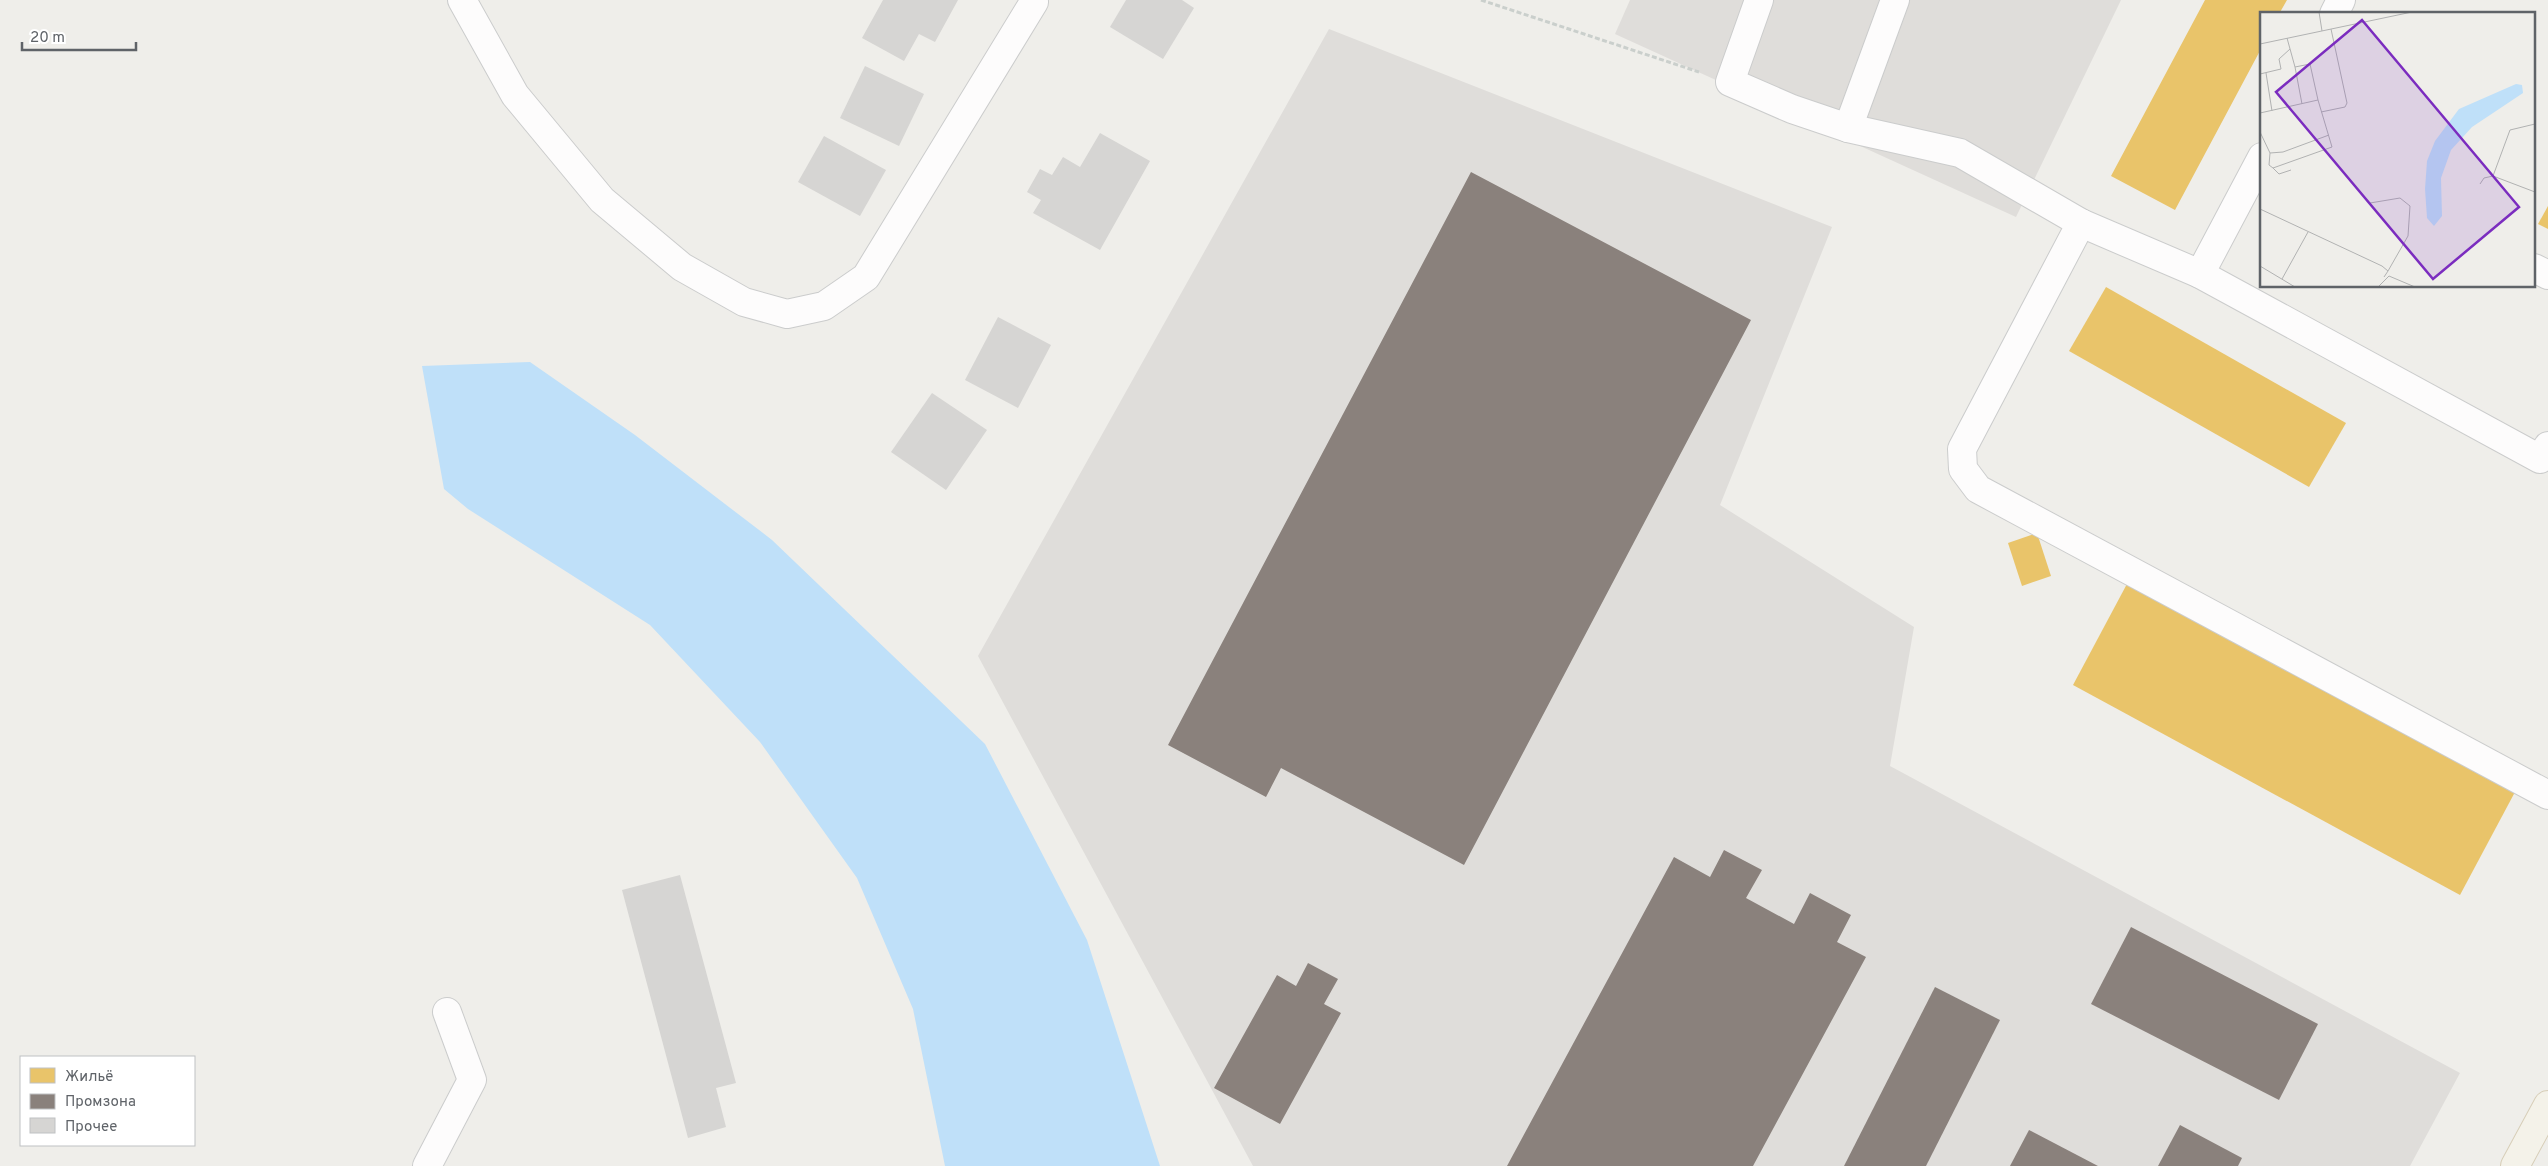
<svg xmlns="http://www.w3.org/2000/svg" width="2548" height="1166" viewBox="0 0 2548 1166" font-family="Overpass,sans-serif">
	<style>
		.industrial { fill: #dfddda }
		.water { fill: #bfe0f9 }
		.homes { fill: #e9c46a }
		.industry { fill: #8a817c }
		.building { fill: #d6d5d3 }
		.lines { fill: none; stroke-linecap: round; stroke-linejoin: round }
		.minor-casing { stroke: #cbcccc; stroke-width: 30 }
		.major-casing { stroke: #d7ceb8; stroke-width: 30 }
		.path { stroke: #cacfcc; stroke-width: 3; stroke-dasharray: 5 2.5; stroke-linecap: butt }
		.minor { stroke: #fdfcfc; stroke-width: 28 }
		.major { stroke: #f4f2e9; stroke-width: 28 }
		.inset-road { fill: none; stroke: #b1b2b2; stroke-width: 1 }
		.view { fill: #7b2cbf; fill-opacity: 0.15; stroke: #7b2cbf; stroke-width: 2.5 }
		.inset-edge { fill: none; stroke: #5f6368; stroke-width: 2.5 }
	</style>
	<rect width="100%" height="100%" fill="#efeeea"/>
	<g class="industrial">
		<polygon points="1630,0 2121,0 2016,217 1615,34"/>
		<polygon points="1329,29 1832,227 1720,505 1914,627 1890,766 2460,1073 2410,1166 1253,1166 978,656"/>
	</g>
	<polygon class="water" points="530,362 635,435 772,540 985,744 1087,940 1160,1166 945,1166 913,1009 857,878 760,742 650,625 468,509 444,489 422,366"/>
	<g class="homes">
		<polygon points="2205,0 2287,0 2279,14 2262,14 2262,47 2175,210 2111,176"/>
		<polygon points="2548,206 2548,229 2538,224"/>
		<polygon points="2106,287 2346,423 2309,487 2069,351"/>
		<polygon points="2037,533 2051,576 2022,586 2008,543"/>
		<polygon points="2128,582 2515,792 2460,895 2073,685"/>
	</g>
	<g class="industry">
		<polygon points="1471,172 1751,320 1464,865 1281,768 1266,797 1168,745"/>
		<polygon points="1724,850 1762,870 1746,898 1794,924 1810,893 1851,915 1837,942 1866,957 1753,1166 1507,1166 1674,857 1710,877"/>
		<polygon points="2131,927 2318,1024 2279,1100 2091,1004"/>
		<polygon points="1308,963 1338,979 1324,1004 1341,1013 1280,1124 1214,1088 1277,975 1296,986"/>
		<polygon points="1935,987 2000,1020 1926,1166 1844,1166"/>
		<polygon points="2180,1125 2242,1158 2238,1166 2158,1166"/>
		<polygon points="2029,1130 2098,1166 2010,1166"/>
	</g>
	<g class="building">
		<polygon points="883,0 958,0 935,42 919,34 904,61 862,38"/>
		<polygon points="1126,0 1182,0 1194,8 1163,59 1110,27"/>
		<polygon points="865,66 924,94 899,146 840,118"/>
		<polygon points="1100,133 1150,161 1100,250 1033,213 1041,200 1027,192 1040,169 1052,175 1063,157 1080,167"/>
		<polygon points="824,136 886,170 860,216 798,182"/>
		<polygon points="998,317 1051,345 1018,408 965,380"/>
		<polygon points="932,393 987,430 946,490 891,452"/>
		<polygon points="680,875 736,1083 716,1088 726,1127 688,1138 622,890"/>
	</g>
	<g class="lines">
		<defs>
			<g id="minor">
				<polyline points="462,0 515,95 602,200 682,267 744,302 787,314 824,306 866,277 1034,2"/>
				<polyline points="1759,0 1730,82 1792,109 1848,128 1960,153 2081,223 2200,274 2262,157"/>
				<polyline points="2334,14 2341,0"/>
				<polyline points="1848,128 1895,0"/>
				<polyline points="2081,223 1962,449 1963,469 1978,489 2548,795"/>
				<polyline points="2534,268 2548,275"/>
				<polyline points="2200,274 2540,459 2548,446"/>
				<polyline points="427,1166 472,1080 447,1012"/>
			</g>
			<polyline id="major" points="2515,1166 2548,1105"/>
		</defs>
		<use href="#minor" class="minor-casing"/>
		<use href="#major" class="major-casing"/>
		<polyline class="path" points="1481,0 1699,72"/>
		<use href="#minor" class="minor"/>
		<use href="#major" class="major"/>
	</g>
	<g transform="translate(2260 12)">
		<rect width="275" height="275" fill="#efeeea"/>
		<path d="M256,72L262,73L263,81L212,115L191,138L181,166L182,204L174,214L167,206L165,177L167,149L175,129L199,97Z" fill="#bfe0f9"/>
		<path class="inset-road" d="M59,0L62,19M27,26L35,55L50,52L58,88M0,32L152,0M35,55L42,92M6,61L12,99M0,62L21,57L19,47L30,37M61,100L85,95L87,91L71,17M0,101L58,88L72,135L13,156L9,153L10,141L0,120M10,141L23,140L69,123M13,156L19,162L31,158M233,164L275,180M220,172L224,166L233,164L250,118L275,112M110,191L140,186L150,194L148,224L128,259M0,197L122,254L128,259L124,265M0,254L35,275M22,267L48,220M118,275L129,264L155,275"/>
		<path class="view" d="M102,8L259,195L173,267L16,80Z"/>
		<rect width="275" height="275" class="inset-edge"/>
	</g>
	<rect x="20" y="1056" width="175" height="90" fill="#ffffff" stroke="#bfc1c3"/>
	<rect x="30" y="1068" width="25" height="15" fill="#e9c46a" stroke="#bfc1c3"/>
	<text x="65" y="1081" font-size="15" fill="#5f6368">Жильё</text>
	<rect x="30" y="1094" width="25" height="15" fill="#8a817c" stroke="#bfc1c3"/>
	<text x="65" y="1106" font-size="15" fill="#5f6368">Промзона</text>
	<rect x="30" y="1118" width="25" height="15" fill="#d6d5d3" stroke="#bfc1c3"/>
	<text x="65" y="1131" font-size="15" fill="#5f6368">Прочее</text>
	<path d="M22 42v8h114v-8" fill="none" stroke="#5f6368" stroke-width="2.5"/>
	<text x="30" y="42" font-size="15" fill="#5f6368" stroke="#ffffff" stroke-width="4" paint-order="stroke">20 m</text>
</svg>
